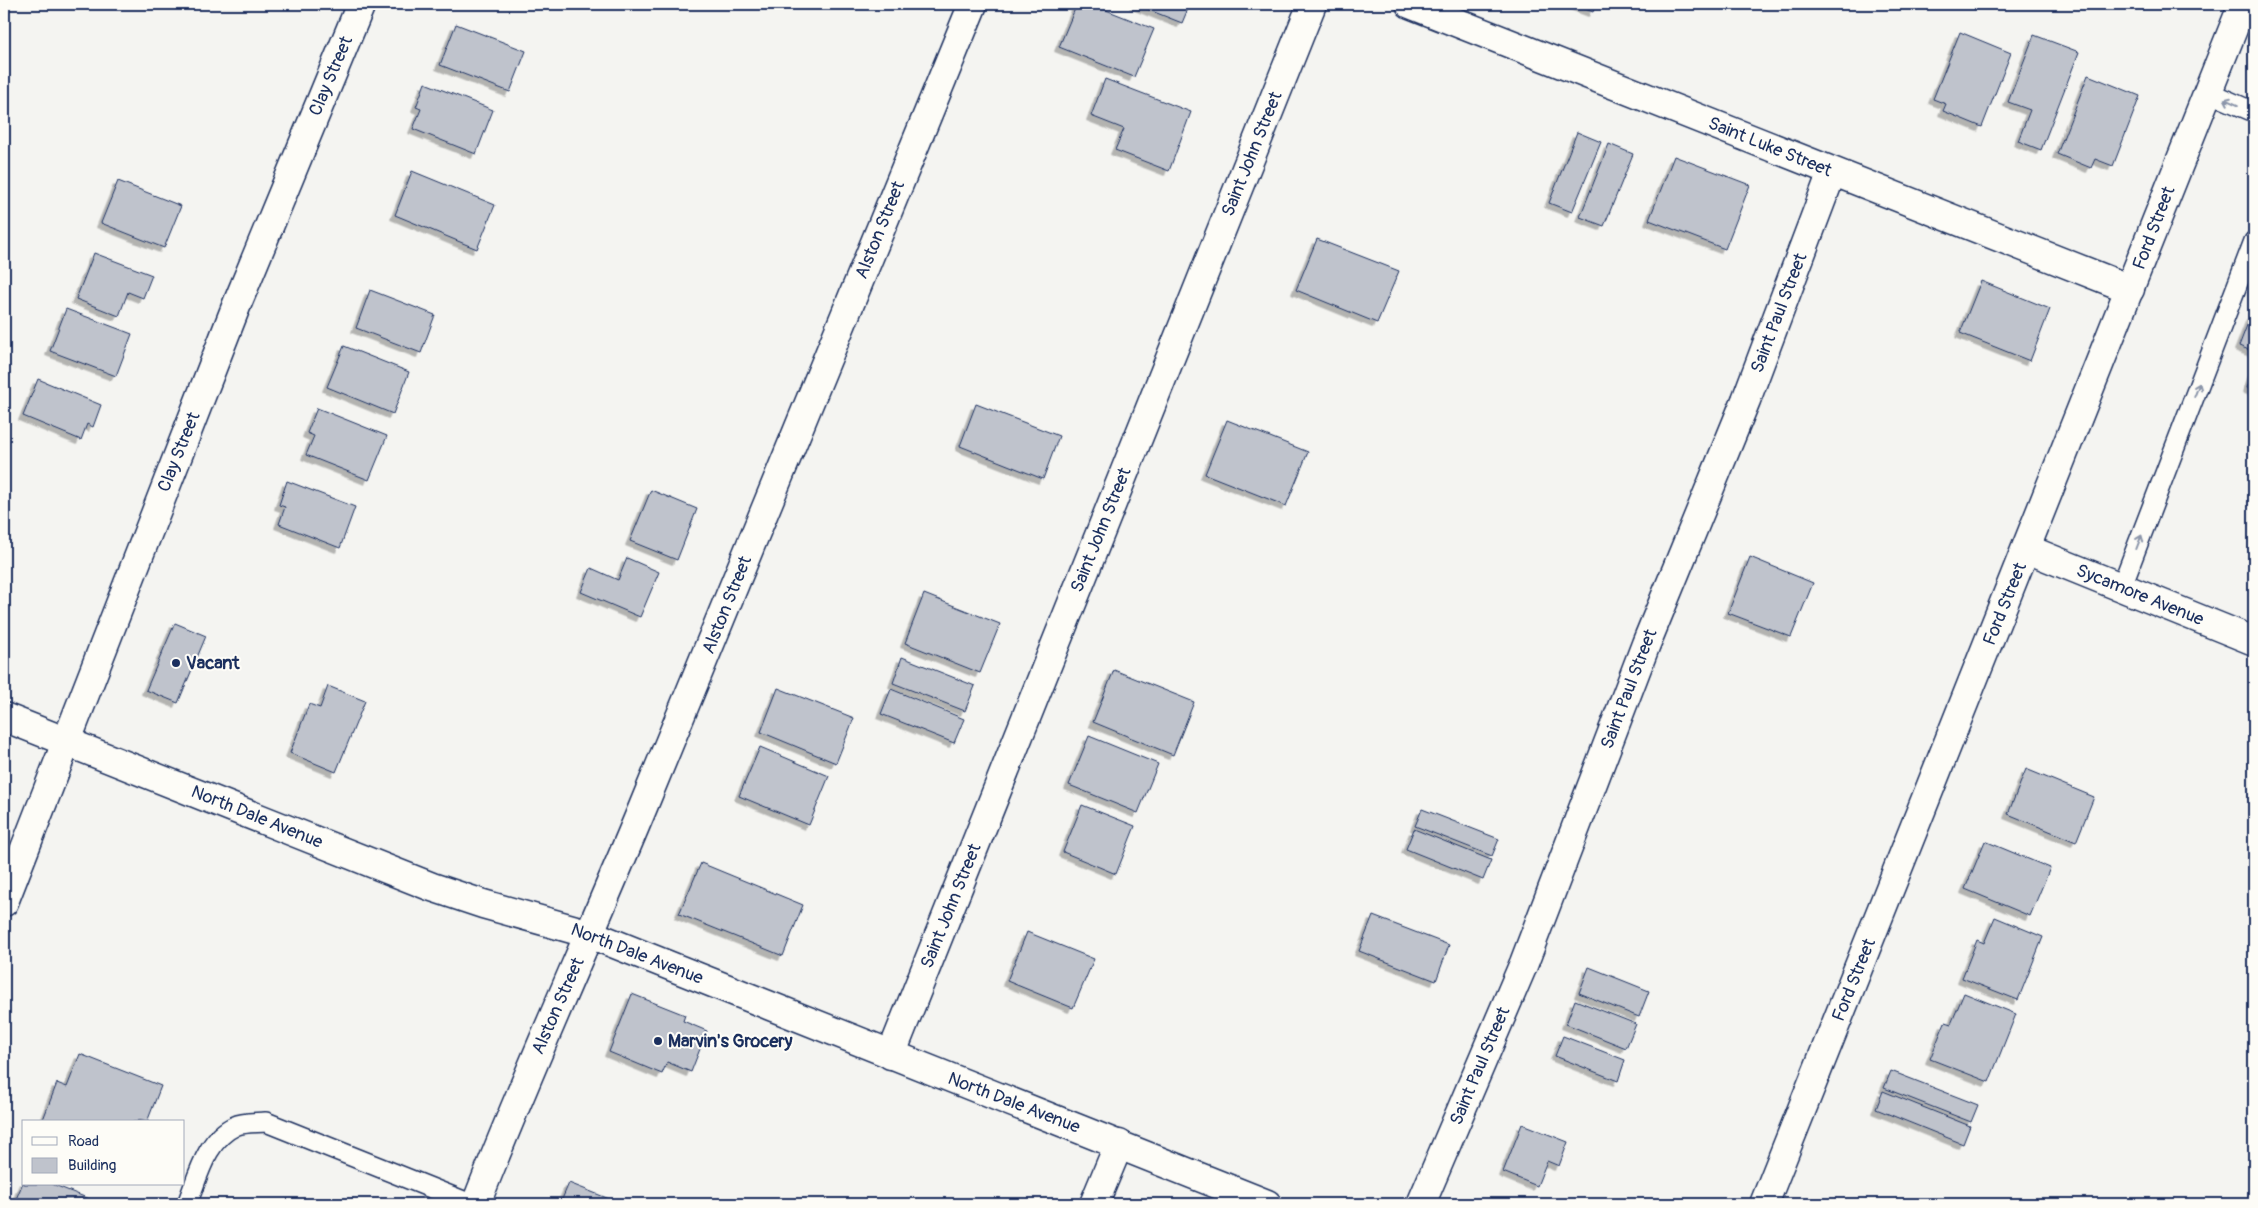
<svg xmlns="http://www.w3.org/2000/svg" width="2258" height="1208" viewBox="0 0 2258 1208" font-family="Pangolin,sans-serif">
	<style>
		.building { fill: #bfc3cc; stroke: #1b2f5e; filter: url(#shadow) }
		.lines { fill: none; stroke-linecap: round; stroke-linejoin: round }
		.lane-casing { stroke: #1b2f5e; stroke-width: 22 }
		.street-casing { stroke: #1b2f5e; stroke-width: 31 }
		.secondary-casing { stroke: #1b2f5e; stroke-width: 31 }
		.lane { stroke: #fdfcf7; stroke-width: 19 }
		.street { stroke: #fdfcf7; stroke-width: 28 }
		.secondary { stroke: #fdfcf7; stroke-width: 28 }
		.oneway { stroke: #8c96aa }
		.poi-dot { fill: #1b2f5e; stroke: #fdfcf7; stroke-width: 2 }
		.labels { text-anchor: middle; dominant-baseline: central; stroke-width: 4; stroke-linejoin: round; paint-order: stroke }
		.street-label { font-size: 18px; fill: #1b2f5e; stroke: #fdfcf7 }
		.poi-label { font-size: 18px; font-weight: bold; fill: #1b2f5e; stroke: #fdfcf7; text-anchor: start }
	</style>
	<defs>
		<filter id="shadow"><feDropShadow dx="-4.5" dy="4.5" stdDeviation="0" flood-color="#0004"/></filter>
	</defs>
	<rect width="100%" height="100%" fill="#f4f4f1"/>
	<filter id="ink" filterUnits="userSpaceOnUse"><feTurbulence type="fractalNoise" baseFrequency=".02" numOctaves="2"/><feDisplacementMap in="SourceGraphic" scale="10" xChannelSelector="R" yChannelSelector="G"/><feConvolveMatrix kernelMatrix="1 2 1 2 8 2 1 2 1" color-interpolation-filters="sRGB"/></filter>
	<g filter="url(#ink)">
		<g class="building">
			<polygon points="1077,4 1091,4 1154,29 1134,77 1059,47"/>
			<polygon points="1134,4 1190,4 1182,23"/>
			<polygon points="1572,4 1596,4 1593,12"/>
			<polygon points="456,24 526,51 510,92 440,65"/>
			<polygon points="1960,32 2011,53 1982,127 1943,111 1946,104 1933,99"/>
			<polygon points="2034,35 2079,52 2041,150 2018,141 2030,110 2008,102"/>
			<polygon points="2088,75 2140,96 2113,166 2095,159 2091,168 2057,154"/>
			<polygon points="1105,79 1191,112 1169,171 1115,150 1124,129 1091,116"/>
			<polygon points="425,83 493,110 476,154 413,129 421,109 416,107"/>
			<polygon points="1577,132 1601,142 1572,212 1549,203"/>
			<polygon points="1609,144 1633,154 1604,226 1580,217"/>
			<polygon points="1674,156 1750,185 1725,249 1649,220"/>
			<polygon points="412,171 495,205 477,249 395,215"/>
			<polygon points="118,181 181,206 164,248 101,223"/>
			<polygon points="1317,239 1399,271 1377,323 1296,290"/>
			<polygon points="94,253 152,275 143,298 128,292 119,316 76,299"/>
			<polygon points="1981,281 2050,309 2030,361 1960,333"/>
			<polygon points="370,290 435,315 421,353 356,328"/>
			<polygon points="66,309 132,334 116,376 50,351"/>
			<polygon points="2251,315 2254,316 2254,352 2239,346"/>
			<polygon points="344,346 409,372 393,414 327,387"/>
			<polygon points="2254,369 2254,391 2247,388"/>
			<polygon points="38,379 101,405 93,427 87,424 81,440 23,416"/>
			<polygon points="976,404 1059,436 1043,479 960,446"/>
			<polygon points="317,408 387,436 369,480 306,455 314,436 307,433"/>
			<polygon points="1227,420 1308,452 1286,506 1205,474"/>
			<polygon points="287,481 355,507 340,548 279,524 285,507 279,505"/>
			<polygon points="651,490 697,509 677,560 630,541"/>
			<polygon points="1750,557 1813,583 1791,637 1728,613"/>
			<polygon points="627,558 659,572 640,617 581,592 591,568 618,580"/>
			<polygon points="924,594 1000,624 980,673 905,643"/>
			<polygon points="175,623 206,636 178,703 146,690"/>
			<polygon points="902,657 975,686 965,711 893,683"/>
			<polygon points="1114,670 1194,702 1173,755 1093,722"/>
			<polygon points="328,686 365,701 336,772 290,753 309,704 320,708"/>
			<polygon points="778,688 854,718 836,763 761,732"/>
			<polygon points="891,689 964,719 954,743 881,714"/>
			<polygon points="1089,736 1158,764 1138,813 1069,785"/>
			<polygon points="760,747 829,776 809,825 739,796"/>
			<polygon points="2026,769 2094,797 2076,842 2008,814"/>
			<polygon points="1082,805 1135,826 1116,874 1063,852"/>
			<polygon points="1422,809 1499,839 1492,856 1415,826"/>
			<polygon points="1414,829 1491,860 1483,880 1406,849"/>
			<polygon points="1985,841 2050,868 2030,916 1965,889"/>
			<polygon points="701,863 803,905 783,956 679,914"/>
			<polygon points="1373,916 1449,945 1436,981 1359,951"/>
			<polygon points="1995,917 2043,937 2018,1000 1962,978 1977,940 1984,943"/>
			<polygon points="1027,932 1094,959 1073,1008 1007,981"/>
			<polygon points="1589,967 1649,991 1639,1017 1579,993"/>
			<polygon points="1964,993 2016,1014 1989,1082 1930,1059 1945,1022 1951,1024"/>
			<polygon points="632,994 685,1015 683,1021 707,1031 691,1072 667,1062 662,1074 609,1052"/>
			<polygon points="1575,1000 1636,1024 1626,1048 1566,1024"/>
			<polygon points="1563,1036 1625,1060 1618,1081 1555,1056"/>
			<polygon points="80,1054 161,1086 147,1122 138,1120 137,1122 42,1122 57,1083 67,1087"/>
			<polygon points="1891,1071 1978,1105 1971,1122 1884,1088"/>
			<polygon points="1883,1091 1970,1126 1963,1144 1876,1109"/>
			<polygon points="1522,1124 1568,1142 1559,1166 1547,1161 1537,1186 1503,1172"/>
			<polygon points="24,1180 24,1184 52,1184 102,1204 14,1204"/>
			<polygon points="569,1183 622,1204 560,1204"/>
		</g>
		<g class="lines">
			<defs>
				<g id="lane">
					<polyline points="2208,92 2254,112"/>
					<polyline points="2121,588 2254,241"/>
					<path d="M187,1204C198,1177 206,1139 235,1126C243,1122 257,1123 266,1122L471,1204"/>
				</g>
				<g id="street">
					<polyline points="1410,4 2130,289"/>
					<polyline points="2027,549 2254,641"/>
					<polyline points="4,717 432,887 483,904 590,934 1267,1204"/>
					<polyline points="4,902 237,304 361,4"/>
					<polyline points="891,1055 1312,4"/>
					<path d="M476,1204C528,1070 588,940 643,807C754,540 863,272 973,4"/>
					<polyline points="1094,1204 1119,1144"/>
					<polyline points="1421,1204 1524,963 1646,644 1746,400 1832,172"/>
				</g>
				<polyline id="secondary" points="1764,1204 2243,4"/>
			</defs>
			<use href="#lane" class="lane-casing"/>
			<use href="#street" class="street-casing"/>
			<use href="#secondary" class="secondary-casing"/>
			<use href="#lane" class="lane"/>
			<use href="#street" class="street"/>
			<use href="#secondary" class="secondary"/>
		</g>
		<defs><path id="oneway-shaft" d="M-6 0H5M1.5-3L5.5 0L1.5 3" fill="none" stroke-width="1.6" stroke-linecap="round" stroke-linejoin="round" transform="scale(1.25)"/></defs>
		<g class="oneway">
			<use href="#oneway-shaft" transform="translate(2231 102) rotate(-156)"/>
			<use href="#oneway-shaft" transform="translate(2197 390) rotate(-69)"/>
			<use href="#oneway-shaft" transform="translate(2139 542) rotate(-69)"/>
		</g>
	</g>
	<g class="poi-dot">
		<circle cx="176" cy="663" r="5"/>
		<circle cx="658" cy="1041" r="5"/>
	</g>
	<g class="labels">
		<g class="street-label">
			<text transform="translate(331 76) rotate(-67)">Clay Street</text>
			<text transform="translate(1770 147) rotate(22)">Saint Luke Street</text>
			<text transform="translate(1252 154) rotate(-68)">Saint John Street</text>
			<text transform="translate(2154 228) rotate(-69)">Ford Street</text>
			<text transform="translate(880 230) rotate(-68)">Alston Street</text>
			<text transform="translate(1779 313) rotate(-69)">Saint Paul Street</text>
			<text transform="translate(179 452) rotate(-68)">Clay Street</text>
			<text transform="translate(1101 530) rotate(-68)">Saint John Street</text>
			<text transform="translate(2140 595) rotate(22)">Sycamore Avenue</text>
			<text transform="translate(2005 604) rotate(-68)">Ford Street</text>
			<text transform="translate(727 605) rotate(-68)">Alston Street</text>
			<text transform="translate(1629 689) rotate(-69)">Saint Paul Street</text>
			<text transform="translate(257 817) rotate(22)">North Dale Avenue</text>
			<text transform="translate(951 906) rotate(-68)">Saint John Street</text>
			<text transform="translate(637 954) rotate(21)">North Dale Avenue</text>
			<text transform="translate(1854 980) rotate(-68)">Ford Street</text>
			<text transform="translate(558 1006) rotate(-66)">Alston Street</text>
			<text transform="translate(1480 1066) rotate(-67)">Saint Paul Street</text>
			<text transform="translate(1014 1103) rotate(21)">North Dale Avenue</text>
		</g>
		<g class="poi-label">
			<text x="186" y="663">Vacant</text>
			<text x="668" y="1041">Marvin's Grocery</text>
		</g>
	</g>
	<rect width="2258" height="1208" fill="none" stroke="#fdfcf7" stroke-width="20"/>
	<rect x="10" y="10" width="2238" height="1188" fill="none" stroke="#1b2f5e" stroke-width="2" filter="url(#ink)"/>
	<rect x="22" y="1120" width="162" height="65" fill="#fdfcf7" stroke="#a3aaba"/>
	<rect x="32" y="1137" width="25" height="8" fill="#fdfcf7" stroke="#a3aaba"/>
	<text x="68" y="1146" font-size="15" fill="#1b2f5e">Road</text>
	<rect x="32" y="1158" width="25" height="15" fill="#bfc3cc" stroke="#a3aaba"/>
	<text x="68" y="1170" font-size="15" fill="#1b2f5e">Building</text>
</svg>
